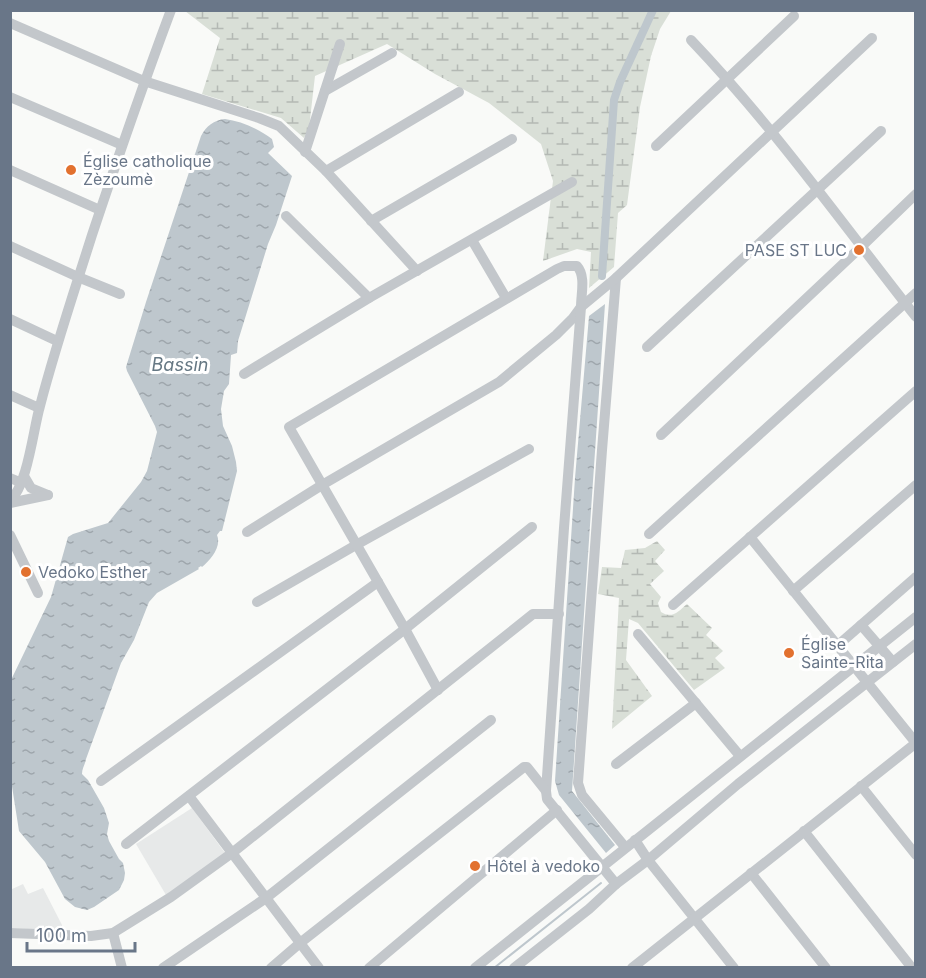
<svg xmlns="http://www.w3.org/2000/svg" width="926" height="978" viewBox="0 0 926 978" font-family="Inter,sans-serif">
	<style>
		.built { fill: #e7e9e9 }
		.wetland { fill: url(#wetland-marsh) }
		.water { fill: url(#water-ripples) }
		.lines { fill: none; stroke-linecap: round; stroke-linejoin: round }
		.stream { stroke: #bec7cd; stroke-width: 2 }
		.canal { stroke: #bec7cd; stroke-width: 8 }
		.minor { stroke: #c3c7cb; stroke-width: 10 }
		.poi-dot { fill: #e2712f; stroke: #fff; stroke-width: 2 }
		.labels { text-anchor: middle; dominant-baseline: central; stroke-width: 6; stroke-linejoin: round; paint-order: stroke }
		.poi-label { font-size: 16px; fill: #697688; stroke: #fff; text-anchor: start }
		.water-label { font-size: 18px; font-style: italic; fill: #657783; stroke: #fff }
	</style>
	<defs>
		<pattern id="wetland-marsh" width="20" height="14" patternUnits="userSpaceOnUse" patternTransform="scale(1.5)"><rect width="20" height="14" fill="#d9dfd7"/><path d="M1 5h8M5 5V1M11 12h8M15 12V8" fill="none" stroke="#b4b9b4"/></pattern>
		<pattern id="water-ripples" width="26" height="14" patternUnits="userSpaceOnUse" patternTransform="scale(1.5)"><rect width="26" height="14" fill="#bec7cd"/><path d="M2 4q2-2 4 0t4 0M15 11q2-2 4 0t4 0" fill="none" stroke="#9ea6ac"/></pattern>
	</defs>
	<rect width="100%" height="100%" fill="#f9faf8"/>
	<g class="built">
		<polygon points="192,808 225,853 166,895 136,844"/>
		<polygon points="23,884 28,894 43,888 62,925 62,931 11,928 10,890"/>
	</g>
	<g class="wetland">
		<polygon points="185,11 671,11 660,29 651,56 640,107 627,205 618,213 614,267 589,288 591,252 577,249 543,261 553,181 541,144 489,103 435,74 387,44 315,76 309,128 304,138 281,118 202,94 220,38"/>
		<path d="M657,541L665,550L655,561L664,571L650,584L661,597L658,603L661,612C672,619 678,612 687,604L712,628L706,635L723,651L715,658L725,668L694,690L638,623L629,619L626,660L652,696L612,729L619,598L598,594L602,567L621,568L625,550L645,548Z"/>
	</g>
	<g class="water">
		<path d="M225,119C241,121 259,129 272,139L274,147L268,153L292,176L276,225L268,244L238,341L237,353L231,355L229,384L224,391L221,409L223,426L232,446L236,462L237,471L222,531H220L217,535C222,547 210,560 202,567L201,566L198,568L199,569L157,593L149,602L134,640L121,663L86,759C85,765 82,768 82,774L88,780L104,808L109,823L107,834L109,841L119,859L123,863L125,873L124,880L119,890L94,907L87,910L75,907L65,899L45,862L19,831L11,780V680L51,597L68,537L73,534L108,523L141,482L147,471L157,432L155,426L127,371L126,367L146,302L201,136C206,126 214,120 225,119Z"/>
		<polygon points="605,304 572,791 615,845 606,853 559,795 555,781 575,478 589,316"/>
	</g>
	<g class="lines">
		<polyline class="stream" points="494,968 601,883"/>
		<polyline class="canal" points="602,276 614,100 620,82 653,10"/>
		<g class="minor">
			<polyline points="10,23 144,81 259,118 279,126 326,171 417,271"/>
			<path d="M691,40C773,126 842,223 916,317"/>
			<polyline points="325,91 392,53"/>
			<polyline points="10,97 122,145"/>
			<polyline points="656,146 794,16"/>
			<polyline points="305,152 340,44"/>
			<polyline points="10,170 100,210"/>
			<polyline points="326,171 459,92"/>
			<polyline points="286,216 369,298"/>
			<polyline points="371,221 512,139"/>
			<polyline points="472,240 506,298"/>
			<polyline points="10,246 78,277 120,294"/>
			<polyline points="616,278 602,450 578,783 582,795 625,847"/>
			<polyline points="10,319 57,341"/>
			<polyline points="647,347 881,131"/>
			<polyline points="244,374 369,298 572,182"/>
			<polyline points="10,395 39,408"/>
			<polyline points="661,435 862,246 916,194"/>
			<polyline points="24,476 31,488 48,495"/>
			<polyline points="10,478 22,483"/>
			<path d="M10,501C28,484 33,430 40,406C55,348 74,292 92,235C117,160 143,85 171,10"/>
			<polyline points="10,503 48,495"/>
			<polyline points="247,532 322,485 499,382 556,335 573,318 581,307 616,278 872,38"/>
			<polyline points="649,534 916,293"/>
			<polyline points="10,535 38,593"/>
			<polyline points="750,537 916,743"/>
			<polyline points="793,591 916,485"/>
			<polyline points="257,602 356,545 529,449"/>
			<polyline points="673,605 916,391"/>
			<polyline points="861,625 893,662"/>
			<polyline points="638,634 740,756"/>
			<polyline points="837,646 916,577"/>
			<path d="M438,690L405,629L289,427L557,269L564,266H577C586,276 581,294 581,307L564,528L546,791L547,799L616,884"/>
			<polyline points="616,764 696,703"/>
			<polyline points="101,781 378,582"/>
			<polyline points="861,786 916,855"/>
			<polyline points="189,796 319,968"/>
			<polyline points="804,831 912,968"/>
			<polyline points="635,840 648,860 734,968"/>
			<polyline points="126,844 405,629 532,527"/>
			<polyline points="751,873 826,968"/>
			<polyline points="10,933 91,936 113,933 171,897 232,853 533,614 559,614"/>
			<polyline points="113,933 122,968"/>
			<polyline points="163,968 266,898 491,720"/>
			<polyline points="271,968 300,943 524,767 527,767 546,791"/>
			<polyline points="369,968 557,810"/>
			<polyline points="475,968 916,617"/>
			<polyline points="514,968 589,909 616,884 648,860 738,784 916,644"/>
			<polyline points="632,968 916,743"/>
		</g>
	</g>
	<g class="poi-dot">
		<circle cx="71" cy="170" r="6"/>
		<circle cx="859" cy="250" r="6"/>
		<circle cx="26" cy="572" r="6"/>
		<circle cx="789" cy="653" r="6"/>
		<circle cx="475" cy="866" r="6"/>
	</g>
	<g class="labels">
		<g class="poi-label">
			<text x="83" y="161">Église catholique<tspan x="83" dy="18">Zèzoumè</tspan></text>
			<text x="847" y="250" text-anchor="end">PASE ST LUC</text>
			<text x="38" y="572">Vedoko Esther</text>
			<text x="801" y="644">Église<tspan x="801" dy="18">Sainte-Rita</tspan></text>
			<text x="487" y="866">Hôtel à vedoko</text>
		</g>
		<g class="water-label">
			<text x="180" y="364">Bassin</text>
		</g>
	</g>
	<rect width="926" height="978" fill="none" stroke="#697688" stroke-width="24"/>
	<path d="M27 942v9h108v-9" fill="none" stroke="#697688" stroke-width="3"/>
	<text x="36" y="942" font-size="18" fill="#697688" stroke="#ffffff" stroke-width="4.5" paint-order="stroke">100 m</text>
</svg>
